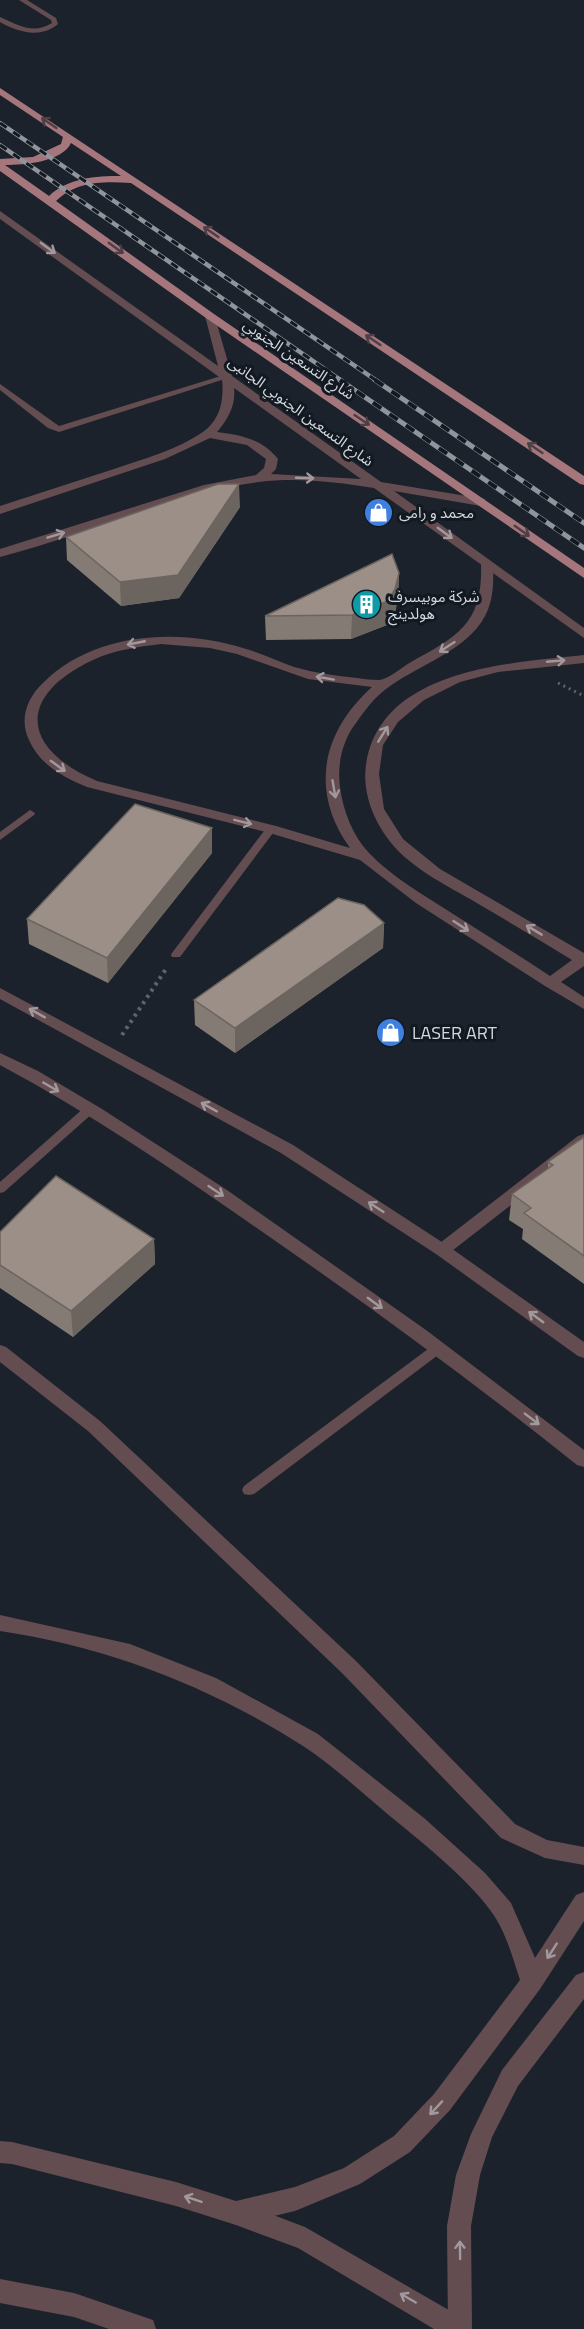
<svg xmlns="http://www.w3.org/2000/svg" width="584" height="2329" viewBox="0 0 584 2329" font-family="'Titillium Web','Noto Sans Arabic',sans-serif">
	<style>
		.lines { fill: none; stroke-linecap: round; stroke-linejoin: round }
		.path-far1 { stroke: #5e646c; stroke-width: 3; stroke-dasharray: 2 4; stroke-linecap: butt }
		.path { stroke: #5e646c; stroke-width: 4; stroke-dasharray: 3 4.5; stroke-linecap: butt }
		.service { fill: #644d50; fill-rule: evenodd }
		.minor { fill: #644d50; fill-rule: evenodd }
		.tertiary { fill: #644d50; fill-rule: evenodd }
		.primary { fill: #a5777d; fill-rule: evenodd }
		.rail-far1-casing { stroke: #90959c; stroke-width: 4.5 }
		.rail-casing { stroke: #90959c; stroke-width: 5 }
		.rail-far1 { stroke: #131921; stroke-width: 3; stroke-dasharray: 8; stroke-linecap: butt }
		.rail { stroke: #131921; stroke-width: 4; stroke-dasharray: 10; stroke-linecap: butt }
		.wall { fill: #857b75 }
		.shaded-wall { fill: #6c645f }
		.building { fill: #9b8f88; stroke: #6c645f; stroke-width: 1.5 }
		.oneway { stroke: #4d3f46 }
		.oneway2 { stroke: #a1999e }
		.labels { text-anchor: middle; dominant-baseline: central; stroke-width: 6; stroke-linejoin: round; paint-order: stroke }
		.far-street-label { font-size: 15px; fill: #d3d8de; stroke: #131921 }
		.far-poi-label { font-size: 15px; fill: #d3d8de; stroke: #131921; text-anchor: start }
		.poi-label { font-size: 18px; fill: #d3d8de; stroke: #131921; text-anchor: start }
	</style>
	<rect width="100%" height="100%" fill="#1c222b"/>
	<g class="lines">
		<polyline class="path-far1" points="558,683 584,696"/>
		<polyline class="path" points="122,1035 166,969"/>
		<g class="service">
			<path d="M19,0H27L56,18L58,24C40,39 18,32 0,22V17C18,25 33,35 52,23L51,20Z"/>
			<polygon points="224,375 231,377 59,432 48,428 0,390 0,384 59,426"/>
			<polygon points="30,810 35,813 34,815 0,840 0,832"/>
			<polygon points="271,826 276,829 180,957 172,957 171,955 172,953 267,827"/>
			<polygon points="89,1106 95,1110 93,1113 4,1192 0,1193 0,1182 85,1107"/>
			<polygon points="437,1344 442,1346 443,1349 442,1352 254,1494 249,1495 244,1494 242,1490 244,1486 432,1346"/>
		</g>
		<g class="minor">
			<path d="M487,560L493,564C494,588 493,609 477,628C453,656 415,667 386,689C374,698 365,710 356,723C342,741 337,765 340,787C343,811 353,836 369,853C392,877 422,894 450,912C483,933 517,954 550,976L572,960C538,939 504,919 470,899C444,884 412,868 392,844C374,822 362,793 366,765C380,669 509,663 584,655V663L498,672L460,682L424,700L398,722L383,745L379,774L384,809L403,839L440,869L584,953V966L561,982L584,997V1009L545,986L416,903L360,860L266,832L87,787C63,777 40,765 29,740C19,719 27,698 43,683C94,632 178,628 243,648C261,653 277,661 294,667C315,673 336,676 357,678C364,679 372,680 379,680C389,679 402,667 411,662C459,636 483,623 481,564ZM161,644L210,648L237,654L308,679L372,687C322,732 309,791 350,848L276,826L97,781C21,749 16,696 93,660C114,650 137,647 161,644Z"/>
			<polygon points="584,1134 584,1148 448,1254 436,1254 433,1250 436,1246 578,1136"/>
			<polygon points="0,1345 6,1347 100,1421 356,1661 515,1824 547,1840 584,1847 584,1865 545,1858 501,1838 342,1673 88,1431 0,1362"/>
			<path d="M0,1615L130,1644L216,1678L318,1734L424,1818L485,1873L511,1903L535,1958L576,1895L584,1892V1921L540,1989L450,2110L410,2152L360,2184L295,2211L236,2225L228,2221L224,2213L228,2205L236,2201L295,2187L344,2168L394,2136L434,2094L520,1980C513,1959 507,1936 495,1917C473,1883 423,1843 391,1817C362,1793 334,1766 303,1746C211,1687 108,1647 0,1631Z"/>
			<polygon points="584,1972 584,1999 518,2086 492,2137 480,2175 471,2226 472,2329 448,2329 447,2226 456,2175 471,2134 502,2070 576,1975"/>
		</g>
		<g class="tertiary">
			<path d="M0,211L218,366L205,316L206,314H214L232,376L381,482L485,499V505L481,506L394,491L584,628V638L374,488C337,482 296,477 259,482C172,493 86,535 0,557V549L204,485L256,475L264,468L266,459L247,445L210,438L165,459L0,514V506C38,494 76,481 114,469C143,459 177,450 203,432C221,419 224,399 222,379L0,219ZM234,388L361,479L271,474L276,469L278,459C262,439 241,435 217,432C228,419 236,405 234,388Z"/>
			<polygon points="0,988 293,1145 448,1246 584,1342 584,1358 578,1356 436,1254 281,1153 0,999"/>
			<path d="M0,1053L38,1071L102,1109L227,1190L426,1330L584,1450V1467L577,1465C476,1384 371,1307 264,1233C178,1173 92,1114 0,1065Z"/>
			<polygon points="0,2141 12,2142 176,2182 236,2201 305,2227 466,2320 469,2329 434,2329 298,2248 236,2225 176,2206 12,2164 0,2163"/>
			<polygon points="0,2279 74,2293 153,2320 156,2329 109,2329 74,2317 0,2303"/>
		</g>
		<path class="primary" d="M0,88L584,476V485L580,484L131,183C104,181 76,181 56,201L214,314L584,568V578L206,318L0,171V159L33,157L61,144L63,137L0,95ZM71,143L121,176C95,176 68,178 49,196L5,165C24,165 62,162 71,143Z"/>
		<defs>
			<g id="rail-far1">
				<polyline points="0,123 377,381"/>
				<polyline points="0,145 342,381"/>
			</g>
			<g id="rail">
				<polyline points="340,380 584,548"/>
				<polyline points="375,380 584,523"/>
			</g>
		</defs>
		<use href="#rail-far1" class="rail-far1-casing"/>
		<use href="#rail" class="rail-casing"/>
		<use href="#rail-far1" class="rail-far1"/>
		<use href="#rail" class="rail"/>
	</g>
	<g class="wall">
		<polygon points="240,507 179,598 121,606 67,560 66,537"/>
		<polygon points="399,573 398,597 395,613 387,625 351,639 266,640 265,616"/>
		<polygon points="212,828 212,853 108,983 29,944 27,919"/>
		<polygon points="384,923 383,948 235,1053 195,1025 194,1000"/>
		<polygon points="584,1137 584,1284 522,1239 523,1229 509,1220 512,1194 548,1169 548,1162"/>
		<polygon points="0,1232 154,1239 155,1264 73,1337 0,1288"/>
	</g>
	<g class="shaded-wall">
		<polygon points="239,484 240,507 179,598 121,606 120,582"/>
		<polygon points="399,573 398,597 395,613 387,625 351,639 352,615"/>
		<polygon points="212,828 212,853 108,983 107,958"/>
		<polygon points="384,923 383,948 235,1053 235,1028"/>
		<polygon points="154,1239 155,1264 73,1337 71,1311"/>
	</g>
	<g class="building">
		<polygon points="218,484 239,484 178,575 120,582 66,537"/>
		<polygon points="392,554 399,573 395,589 388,601 352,615 265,616"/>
		<polygon points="135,804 212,828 107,958 27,919"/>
		<polygon points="338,898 364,905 384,923 235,1028 194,1000"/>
		<polygon points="584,1137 584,1256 524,1213 531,1208 512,1194 553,1165 548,1162"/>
		<polygon points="56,1176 154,1239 71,1311 0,1265 0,1232"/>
	</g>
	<defs><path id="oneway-shaft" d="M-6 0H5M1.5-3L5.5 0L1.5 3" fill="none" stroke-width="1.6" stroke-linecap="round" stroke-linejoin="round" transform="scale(1.5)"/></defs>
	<g class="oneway">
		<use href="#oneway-shaft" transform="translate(49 123) rotate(-146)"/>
		<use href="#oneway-shaft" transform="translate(211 232) rotate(-146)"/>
		<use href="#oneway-shaft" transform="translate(116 248) rotate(36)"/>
		<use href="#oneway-shaft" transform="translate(373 340) rotate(-146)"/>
		<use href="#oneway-shaft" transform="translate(362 420) rotate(34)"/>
		<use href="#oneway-shaft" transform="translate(535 448) rotate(-146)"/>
		<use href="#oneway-shaft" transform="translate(522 531) rotate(35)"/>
	</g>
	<g class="oneway2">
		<use href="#oneway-shaft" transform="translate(48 248) rotate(36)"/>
		<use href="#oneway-shaft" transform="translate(305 478) rotate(2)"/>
		<use href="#oneway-shaft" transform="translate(445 533) rotate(36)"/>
		<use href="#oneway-shaft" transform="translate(56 535) rotate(-17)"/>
		<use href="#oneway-shaft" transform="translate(136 643) rotate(169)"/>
		<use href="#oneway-shaft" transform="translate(447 647) rotate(147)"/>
		<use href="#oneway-shaft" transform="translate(556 661) rotate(-5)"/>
		<use href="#oneway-shaft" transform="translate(325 678) rotate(-170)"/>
		<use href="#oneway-shaft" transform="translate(383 734) rotate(-58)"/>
		<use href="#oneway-shaft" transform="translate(58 766) rotate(36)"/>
		<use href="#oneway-shaft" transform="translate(334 789) rotate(80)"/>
		<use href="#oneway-shaft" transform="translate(243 822) rotate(14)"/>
		<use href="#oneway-shaft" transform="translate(461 926) rotate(33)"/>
		<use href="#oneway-shaft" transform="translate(534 930) rotate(-149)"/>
		<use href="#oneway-shaft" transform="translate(37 1013) rotate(-151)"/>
		<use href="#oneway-shaft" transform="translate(51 1087) rotate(30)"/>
		<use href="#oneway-shaft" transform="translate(209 1107) rotate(-151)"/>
		<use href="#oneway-shaft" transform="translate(216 1191) rotate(34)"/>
		<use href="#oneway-shaft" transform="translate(376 1207) rotate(-147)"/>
		<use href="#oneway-shaft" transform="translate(375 1303) rotate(36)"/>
		<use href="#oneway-shaft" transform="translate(536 1317) rotate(-144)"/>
		<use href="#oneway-shaft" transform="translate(532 1419) rotate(37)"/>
		<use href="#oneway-shaft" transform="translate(552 1951) rotate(123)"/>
		<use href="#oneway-shaft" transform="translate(436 2108) rotate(133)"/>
		<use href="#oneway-shaft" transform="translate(193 2199) rotate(-162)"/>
		<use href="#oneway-shaft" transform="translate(460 2250) rotate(-91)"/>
		<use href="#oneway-shaft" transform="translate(408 2298) rotate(-150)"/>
	</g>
	<defs>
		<symbol id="shop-disc" viewBox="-11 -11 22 22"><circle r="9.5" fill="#3f7fe0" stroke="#131921"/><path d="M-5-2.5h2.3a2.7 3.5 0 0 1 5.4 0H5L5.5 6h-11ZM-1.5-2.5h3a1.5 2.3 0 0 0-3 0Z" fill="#fff"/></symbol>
		<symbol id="building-disc" viewBox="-11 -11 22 22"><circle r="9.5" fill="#0f9aa8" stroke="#131921"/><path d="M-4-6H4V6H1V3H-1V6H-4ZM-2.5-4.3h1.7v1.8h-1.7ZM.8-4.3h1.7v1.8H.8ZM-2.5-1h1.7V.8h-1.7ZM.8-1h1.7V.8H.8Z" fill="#fff"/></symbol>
	</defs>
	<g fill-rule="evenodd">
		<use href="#shop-disc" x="362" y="496" width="33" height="33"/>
		<use href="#building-disc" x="350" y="588" width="33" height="33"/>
		<use href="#shop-disc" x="374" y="1016" width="33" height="33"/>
	</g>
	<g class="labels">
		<g class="far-street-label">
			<text transform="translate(299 359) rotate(34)">شارع التسعين الجنوبي</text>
			<text transform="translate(301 411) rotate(36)">شارع التسعين الجنوبي الجانبى</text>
		</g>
		<g class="far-poi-label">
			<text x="399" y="512">محمد و رامى</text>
			<text x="388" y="596">شركة موبيسرف<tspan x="388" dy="17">هولدينج</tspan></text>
		</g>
		<g class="poi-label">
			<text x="412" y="1032">LASER ART</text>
		</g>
	</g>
</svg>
